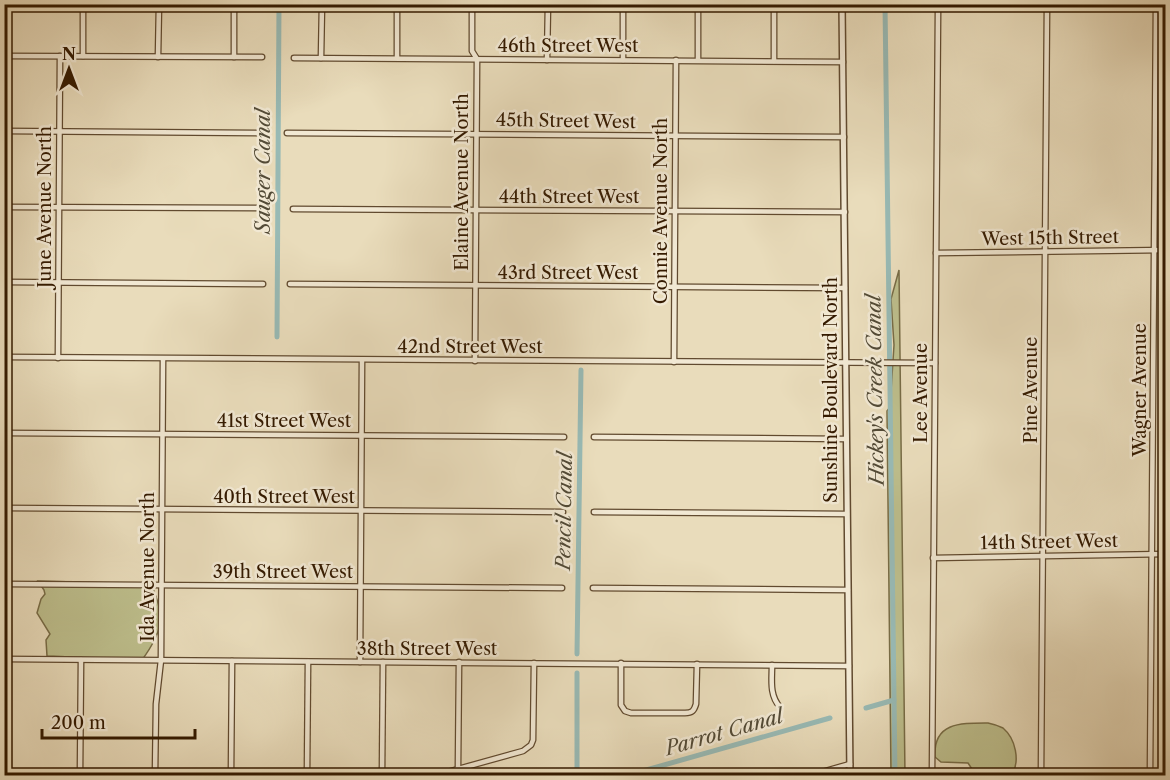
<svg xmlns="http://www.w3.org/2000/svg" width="1170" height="780" viewBox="0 0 1170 780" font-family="'Libre Caslon Text',serif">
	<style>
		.green { fill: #bdbe8c; stroke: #786c46; stroke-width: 1.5 }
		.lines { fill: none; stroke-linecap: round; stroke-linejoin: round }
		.canal { stroke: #98bab5; stroke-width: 5 }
		.minor-casing { stroke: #614a2f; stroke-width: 7 }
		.tertiary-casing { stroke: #614a2f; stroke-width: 8 }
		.minor { stroke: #f1e8d3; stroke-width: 4.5 }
		.tertiary { stroke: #f1e8d3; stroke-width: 5 }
		.labels { text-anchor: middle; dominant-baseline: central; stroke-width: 5; stroke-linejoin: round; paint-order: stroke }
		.street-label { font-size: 18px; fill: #341a00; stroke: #f1e8d3 }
		.water-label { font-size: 20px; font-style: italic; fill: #524a36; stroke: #f1e8d3 }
	</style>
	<rect width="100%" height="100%" fill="#e9dcbb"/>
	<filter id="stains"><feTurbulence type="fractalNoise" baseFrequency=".00333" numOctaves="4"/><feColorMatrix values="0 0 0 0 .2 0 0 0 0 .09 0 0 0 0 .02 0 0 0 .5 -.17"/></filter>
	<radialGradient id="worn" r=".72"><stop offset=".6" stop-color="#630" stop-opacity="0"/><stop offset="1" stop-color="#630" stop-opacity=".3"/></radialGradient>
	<g class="green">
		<polygon points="899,270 905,776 891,775 887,411 890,407 894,345 891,299"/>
		<path d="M38,581L151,584C166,617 163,631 142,660L47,656L46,640L50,634L37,613L41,599L45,594L44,590Z"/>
		<path d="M988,723C993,724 999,726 1003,728C1016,739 1020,761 1012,775H976L968,763L941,762L935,757C933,722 961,723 988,723Z"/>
	</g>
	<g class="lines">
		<g class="canal">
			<polyline points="885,4 895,776"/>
			<polyline points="277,337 279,4"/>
			<polyline points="577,654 581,370"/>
			<polyline points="577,673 577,776"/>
			<polyline points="866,708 894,700"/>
			<polyline points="625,776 830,718"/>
		</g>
		<defs>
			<g id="minor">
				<polyline points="472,4 472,51 477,59 475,361"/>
				<polyline points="4,56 262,57"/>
				<polyline points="6,56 8,4"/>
				<polyline points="83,56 83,4"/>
				<polyline points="158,57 159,4"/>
				<polyline points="234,57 234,4"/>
				<polyline points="294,58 843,62"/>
				<polyline points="321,58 322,4"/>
				<polyline points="397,58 397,4"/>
				<polyline points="547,60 548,4"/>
				<polyline points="623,60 623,4"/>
				<polyline points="698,60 698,4"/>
				<polyline points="774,61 774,4"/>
				<polyline points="4,131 265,133"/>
				<polyline points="287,133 844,137"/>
				<polyline points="4,207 262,208"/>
				<polyline points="293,209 845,212"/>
				<polyline points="936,253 1166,250"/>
				<polyline points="4,282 263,284"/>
				<polyline points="290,284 845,288"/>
				<polyline points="4,357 935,363"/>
				<polyline points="58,358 60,56"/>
				<polyline points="674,362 676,60"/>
				<polyline points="4,433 564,437"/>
				<polyline points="594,437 846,439"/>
				<polyline points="4,508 563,512"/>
				<polyline points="594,512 847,514"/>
				<polyline points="933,558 1166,554"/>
				<polyline points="4,584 562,588"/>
				<polyline points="593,588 848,590"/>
				<polyline points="4,659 849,666"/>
				<polyline points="360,662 362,360"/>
				<path d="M621,663V705L625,711L631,713H685C692,713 694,711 696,704L697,664"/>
				<path d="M772,665C772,679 769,695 780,707"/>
				<polyline points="458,769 459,662"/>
				<polyline points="5,776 6,659"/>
				<polyline points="80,776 81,660"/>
				<polyline points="155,776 156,704 161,660 163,359"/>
				<polyline points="231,776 232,661"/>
				<polyline points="307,776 308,662"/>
				<polyline points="382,776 383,662"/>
				<polyline points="433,776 523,751 531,745 533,740 534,663"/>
				<polyline points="808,776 850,764"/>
				<polyline points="932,776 938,12"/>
				<polyline points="1041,776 1047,4"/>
				<polyline points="1150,776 1156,4"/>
			</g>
			<polyline id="tertiary" points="842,4 850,776"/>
		</defs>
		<use href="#minor" class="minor-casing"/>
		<use href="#tertiary" class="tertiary-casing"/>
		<use href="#minor" class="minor"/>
		<use href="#tertiary" class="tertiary"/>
	</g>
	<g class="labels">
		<g class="street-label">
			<text x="568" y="46">46th Street West</text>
			<text transform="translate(566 121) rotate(1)">45th Street West</text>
			<text transform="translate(462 182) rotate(-90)">Elaine Avenue North</text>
			<text x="569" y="197">44th Street West</text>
			<text transform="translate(45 207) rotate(-90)">June Avenue North</text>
			<text transform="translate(661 211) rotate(-90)">Connie Avenue North</text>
			<text transform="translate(1050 238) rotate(-1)">West 15th Street</text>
			<text x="568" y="273">43rd Street West</text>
			<text x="470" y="347">42nd Street West</text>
			<text transform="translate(831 390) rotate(-90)">Sunshine Boulevard North</text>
			<text transform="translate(1031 390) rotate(-90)">Pine Avenue</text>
			<text transform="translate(1140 390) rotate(-90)">Wagner Avenue</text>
			<text transform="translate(921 393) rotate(-90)">Lee Avenue</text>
			<text x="284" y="421">41st Street West</text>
			<text x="284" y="497">40th Street West</text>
			<text transform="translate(1049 542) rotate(-1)">14th Street West</text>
			<text transform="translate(148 567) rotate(-90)">Ida Avenue North</text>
			<text x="283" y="572">39th Street West</text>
			<text x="427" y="649">38th Street West</text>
		</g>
		<g class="water-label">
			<text transform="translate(263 171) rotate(-90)">Sauger Canal</text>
			<text transform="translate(875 390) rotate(-91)">Hickey's Creek Canal</text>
			<text transform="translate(564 511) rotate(-89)">Pencil Canal</text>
			<text transform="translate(724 732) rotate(-16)">Parrot Canal</text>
		</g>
	</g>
	<rect width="1170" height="780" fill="none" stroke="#e9dcbb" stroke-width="24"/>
	<rect x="6" y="6" width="1158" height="768" fill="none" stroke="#341a00" stroke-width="3"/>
	<rect x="12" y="12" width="1146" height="756" fill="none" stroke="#341a00" stroke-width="1.5"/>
	<g transform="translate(69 69)" stroke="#f1e8d3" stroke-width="4.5" paint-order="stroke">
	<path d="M0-4.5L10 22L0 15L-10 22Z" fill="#341a00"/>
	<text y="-9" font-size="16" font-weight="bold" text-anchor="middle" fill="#341a00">N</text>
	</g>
	<path d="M42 729v9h153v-9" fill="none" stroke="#341a00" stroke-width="3"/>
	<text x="51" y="729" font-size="18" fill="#341a00" stroke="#f1e8d3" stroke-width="4.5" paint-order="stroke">200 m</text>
	<rect width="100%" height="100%" filter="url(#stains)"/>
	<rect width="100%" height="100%" fill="url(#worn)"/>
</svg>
